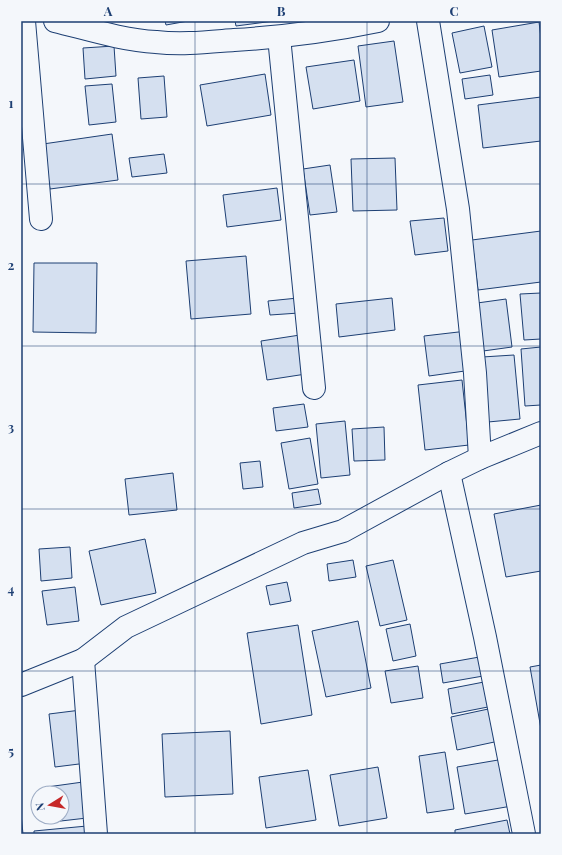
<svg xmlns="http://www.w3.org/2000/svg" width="562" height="855" viewBox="0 0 562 855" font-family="'Playfair Display',serif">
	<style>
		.building { fill: #d5e0f0; stroke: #1d3f73 }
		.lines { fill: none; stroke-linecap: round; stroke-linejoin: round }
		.minor-casing { stroke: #1d3f73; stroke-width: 24 }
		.minor { stroke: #f4f7fb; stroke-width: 22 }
		.grid { fill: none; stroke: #1d3f73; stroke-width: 1; stroke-opacity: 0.55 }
		.neatline { fill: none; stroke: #1d3f73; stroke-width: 1.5 }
		.grid-label { font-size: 13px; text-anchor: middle; font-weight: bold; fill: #1d3f73 }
	</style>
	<rect width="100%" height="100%" fill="#f4f7fb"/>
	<g class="building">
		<polygon points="165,21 188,21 166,25"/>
		<polygon points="235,21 274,21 236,26"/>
		<polygon points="539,22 541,38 541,71 499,77 492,30"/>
		<polygon points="484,26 492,67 460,73 452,33"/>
		<polygon points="394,41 403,102 366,107 358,46"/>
		<polygon points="114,46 116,76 85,79 83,48"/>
		<polygon points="354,60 360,101 313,109 306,67"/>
		<polygon points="265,74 271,115 207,126 200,85"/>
		<polygon points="490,75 493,95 465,99 462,79"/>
		<polygon points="164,76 167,117 141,119 138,78"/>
		<polygon points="112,84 116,122 89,125 85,86"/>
		<polygon points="541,97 541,141 483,148 478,105"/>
		<polygon points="112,134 118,180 50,189 43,144"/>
		<polygon points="164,154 167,173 132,177 129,158"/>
		<polygon points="395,158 397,210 353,211 351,159"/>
		<polygon points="330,165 337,212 310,215 303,169"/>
		<polygon points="277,188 281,220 227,227 223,195"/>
		<polygon points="444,218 448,251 415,255 410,221"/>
		<polygon points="541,231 541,282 478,290 472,240"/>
		<polygon points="246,256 251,314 191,319 186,261"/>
		<polygon points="34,263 97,263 96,333 33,332"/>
		<polygon points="541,293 541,339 524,340 520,294"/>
		<polygon points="298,298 299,313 270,315 268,301"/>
		<polygon points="392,298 395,330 339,337 336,304"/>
		<polygon points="506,299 512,347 476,352 470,304"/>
		<polygon points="467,331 472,370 429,376 424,336"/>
		<polygon points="300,335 306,374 267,380 261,341"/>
		<polygon points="541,347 541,405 525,406 521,349"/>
		<polygon points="514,355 520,419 488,422 482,357"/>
		<polygon points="462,380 469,445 425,450 418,385"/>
		<polygon points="304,404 308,427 276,431 273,408"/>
		<polygon points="345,421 350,475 321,478 316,424"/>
		<polygon points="384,427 385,460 354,461 352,429"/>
		<polygon points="310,438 318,484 289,489 281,443"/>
		<polygon points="260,461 263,487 243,489 240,463"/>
		<polygon points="173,473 177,510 129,515 125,479"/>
		<polygon points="318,489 321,504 294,508 292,493"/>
		<polygon points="541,505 541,571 506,577 494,514"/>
		<polygon points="145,539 156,593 101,605 89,551"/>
		<polygon points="70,547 72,578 41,581 39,549"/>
		<polygon points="353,560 356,577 329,581 327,564"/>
		<polygon points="393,560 407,620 380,626 366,566"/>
		<polygon points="287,582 291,601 270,605 266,586"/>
		<polygon points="75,587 79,621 47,625 42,591"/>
		<polygon points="358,621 371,688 326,697 312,631"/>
		<polygon points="410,624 416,656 393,661 386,629"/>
		<polygon points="298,625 312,715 261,724 247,633"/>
		<polygon points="485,656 489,675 443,683 440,664"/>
		<polygon points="541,665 541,729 530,667"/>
		<polygon points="418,666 423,698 391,703 385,671"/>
		<polygon points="489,681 493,706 452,714 448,689"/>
		<polygon points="493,708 499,741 457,750 451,717"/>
		<polygon points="81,710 87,763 55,767 49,714"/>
		<polygon points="230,731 233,794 165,797 162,734"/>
		<polygon points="445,752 454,809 427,813 419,756"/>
		<polygon points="504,759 512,806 465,814 457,767"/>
		<polygon points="378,767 387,818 339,826 330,775"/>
		<polygon points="308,770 316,820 266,828 259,777"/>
		<polygon points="83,782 87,818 52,822 51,817 62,817 62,793 48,793 47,787"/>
		<polygon points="21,814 23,834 21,834"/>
		<polygon points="507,820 510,834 455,834 455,830"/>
		<polygon points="87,826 88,834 34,834 34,831"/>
	</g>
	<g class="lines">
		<defs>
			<g id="minor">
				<polyline points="24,21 41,219"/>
				<path d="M55,21C88,29 122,40 156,42C182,45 208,42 234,40C283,37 330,31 378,21"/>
				<polyline points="428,21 458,209 475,373 480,458"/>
				<polyline points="279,37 314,388"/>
				<polyline points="449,473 485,637 524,834"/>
				<polyline points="83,660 96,834"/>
				<polyline points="21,685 83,660 126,627 303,543 343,531 449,473 480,458 541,433"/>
			</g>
		</defs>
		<use href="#minor" class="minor-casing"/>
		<use href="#minor" class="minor"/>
	</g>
	<path class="grid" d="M195,21V834M367,21V834M21,184H541M21,346H541M21,509H541M21,671H541"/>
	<rect width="562" height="855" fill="none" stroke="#f4f7fb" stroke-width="44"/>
	<g transform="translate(50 805) rotate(259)"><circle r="19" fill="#f4f7fb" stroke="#9eadc5"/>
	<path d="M0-3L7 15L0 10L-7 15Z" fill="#c62828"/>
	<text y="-6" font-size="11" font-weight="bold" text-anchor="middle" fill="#1d3f73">N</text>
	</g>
	<rect x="22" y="22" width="518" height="811" class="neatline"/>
	<g class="grid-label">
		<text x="108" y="16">A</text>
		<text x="281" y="16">B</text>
		<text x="454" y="16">C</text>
		<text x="11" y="108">1</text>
		<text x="11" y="270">2</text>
		<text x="11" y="432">3</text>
		<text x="11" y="594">4</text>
		<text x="11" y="756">5</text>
	</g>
</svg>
